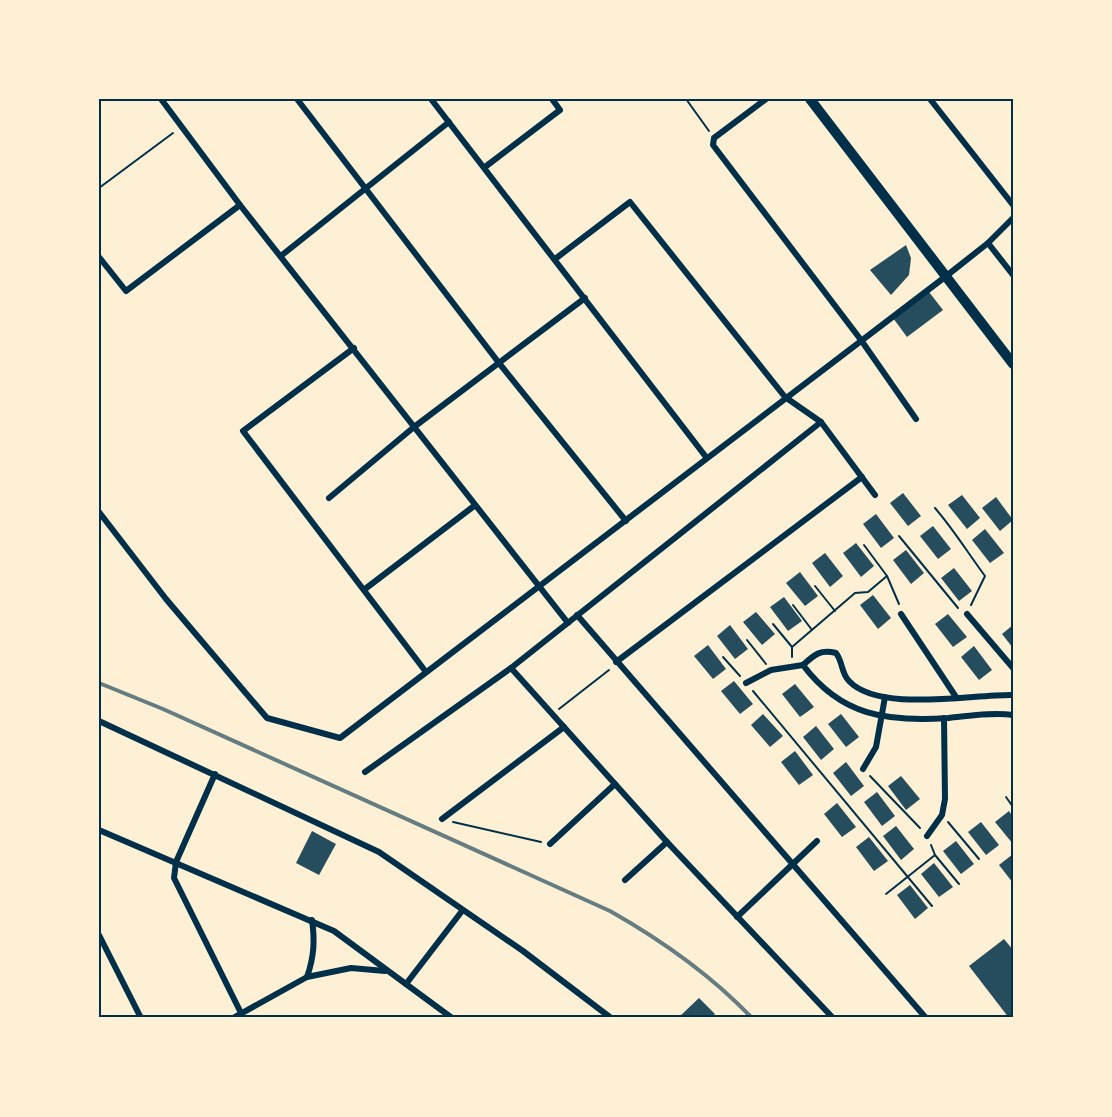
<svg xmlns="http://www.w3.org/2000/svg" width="1112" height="1117" viewBox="0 0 1112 1117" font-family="Helvetica,sans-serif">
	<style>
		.building { fill: #264d5e }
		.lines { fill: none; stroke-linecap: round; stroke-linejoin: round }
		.path { stroke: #003049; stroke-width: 2 }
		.minor { stroke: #003049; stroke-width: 6 }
		.secondary { stroke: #003049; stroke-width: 10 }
		.rail { stroke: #657d81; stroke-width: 4 }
		.neatline { fill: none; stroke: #003049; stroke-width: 2 }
	</style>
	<rect width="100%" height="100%" fill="#fdf0d5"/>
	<g class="building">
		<polygon points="906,245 911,258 909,275 891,295 870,270"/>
		<polygon points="929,292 943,310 907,337 893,318"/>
		<polygon points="903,493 921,516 908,526 890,503"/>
		<polygon points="962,495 980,518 967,529 948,505"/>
		<polygon points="996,497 1013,520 1000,531 982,508"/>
		<polygon points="876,514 894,538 881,548 863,524"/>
		<polygon points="933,526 951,549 938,559 920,536"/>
		<polygon points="985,529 1004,553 990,563 972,540"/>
		<polygon points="856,543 874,566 861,577 843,553"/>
		<polygon points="906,550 924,573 911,584 893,560"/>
		<polygon points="825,553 843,576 830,587 812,563"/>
		<polygon points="954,568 972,591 959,601 941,578"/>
		<polygon points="800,572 818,596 805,606 786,583"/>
		<polygon points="873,595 891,618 878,629 860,605"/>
		<polygon points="784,597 802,621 788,631 770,607"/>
		<polygon points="756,612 775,634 762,645 743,622"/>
		<polygon points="948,614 967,637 953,647 935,624"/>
		<polygon points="730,625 748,649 735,659 717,636"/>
		<polygon points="1013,625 1013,648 1002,634"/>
		<polygon points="708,645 726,669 713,679 694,656"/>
		<polygon points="974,646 992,670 979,680 961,657"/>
		<polygon points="734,681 753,704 740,714 721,691"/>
		<polygon points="795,684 814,707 800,717 782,694"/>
		<polygon points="763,714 783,736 770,747 751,725"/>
		<polygon points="841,714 859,737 846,747 828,724"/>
		<polygon points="816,726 834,749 821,760 803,737"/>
		<polygon points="795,751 813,775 799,785 781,762"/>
		<polygon points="846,762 864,786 851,796 833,773"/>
		<polygon points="901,776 920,799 906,810 888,786"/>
		<polygon points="877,792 895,816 882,826 864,802"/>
		<polygon points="837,803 856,827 842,837 824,814"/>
		<polygon points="1009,811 1013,817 1013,844 995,822"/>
		<polygon points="981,822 999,845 986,855 968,832"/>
		<polygon points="896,826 914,849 901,860 883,836"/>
		<polygon points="312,831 336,844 319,875 296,863"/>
		<polygon points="869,837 888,861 874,871 856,847"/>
		<polygon points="956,841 974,864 961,874 943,851"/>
		<polygon points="1013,854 1013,883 999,865"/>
		<polygon points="934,863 953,887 939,897 921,874"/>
		<polygon points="910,885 928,908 915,919 897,895"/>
		<polygon points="1004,939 1013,950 1013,1018 1009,1018 969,966"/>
		<polygon points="699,998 715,1014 711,1018 678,1018"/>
	</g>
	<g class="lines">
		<g class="path">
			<polyline points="686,99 709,131"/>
			<polyline points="99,188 173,133"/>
			<path d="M935,508C954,530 968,553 985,576L971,605"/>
			<polyline points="899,536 958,608"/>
			<polyline points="864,545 887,576 899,604"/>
			<polyline points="815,586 835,611"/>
			<polyline points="793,605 812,630"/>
			<polyline points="773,624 792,647 792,657"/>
			<polyline points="747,640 766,664"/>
			<polyline points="792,647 855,593 868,592 887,576"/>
			<polyline points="723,657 740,676"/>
			<polyline points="753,691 932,906"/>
			<polyline points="559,709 609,670"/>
			<polyline points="870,776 920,828"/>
			<polyline points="1006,797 1013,807"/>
			<polyline points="453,822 541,842"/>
			<polyline points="948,822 979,859"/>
			<polyline points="931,845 935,855 959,884"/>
			<polyline points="886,894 935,855"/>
			<polyline points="723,1018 730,1018"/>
		</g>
		<g class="minor">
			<polyline points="161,99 240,205 568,623"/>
			<polyline points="297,99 499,363 626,521"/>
			<polyline points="431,99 706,457"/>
			<polyline points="766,99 714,138 713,145 861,340 916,419"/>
			<polyline points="930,99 1013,205"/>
			<polyline points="485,167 560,110 552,99"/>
			<polyline points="988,243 1013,275"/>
			<polyline points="282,255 449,122"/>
			<polyline points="99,257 126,291 240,205"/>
			<polyline points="555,259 630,202 785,397 821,422 875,495"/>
			<polyline points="354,348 243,431 426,672"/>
			<polyline points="329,498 414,427 585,298"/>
			<polyline points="99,512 166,599 267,718 340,738 945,277 988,243 1013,218"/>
			<polyline points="365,589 474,506"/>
			<polyline points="901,614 956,697"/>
			<polyline points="967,614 1013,668"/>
			<polyline points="577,615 926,1018"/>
			<polyline points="616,662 862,477"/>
			<path d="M803,665C815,654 821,649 836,653C843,662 841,673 849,681C879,713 972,694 1013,695"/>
			<path d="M803,665C841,716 887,722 948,718C969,716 992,712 1013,715"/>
			<polyline points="511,668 667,842 833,1018"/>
			<polyline points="746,683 771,670 803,665"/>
			<polyline points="99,721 379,852 523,951 611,1018"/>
			<polyline points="863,769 876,747 885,697"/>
			<polyline points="365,772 511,668 821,422"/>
			<polyline points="215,774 176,862 174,878 241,1013"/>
			<polyline points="442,819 564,727"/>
			<polyline points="99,830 334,931 452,1018"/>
			<polyline points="927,836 942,815 945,799 944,718"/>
			<polyline points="550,844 615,784"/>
			<polyline points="625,880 667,842"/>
			<polyline points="737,917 817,841"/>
			<polyline points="99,935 141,1018"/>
			<path d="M307,977C314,957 315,941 312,920"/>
			<polyline points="406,984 462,911"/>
			<polyline points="233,1018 307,977 351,968 385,971"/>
		</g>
		<polyline class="secondary" points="810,99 1013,364"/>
		<path class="rail" d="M99,683L163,709L610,911C663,941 710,974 752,1018"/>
	</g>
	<rect width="1112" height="1117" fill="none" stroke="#fdf0d5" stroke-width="201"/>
	<rect x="100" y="100" width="912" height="916" class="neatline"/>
</svg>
